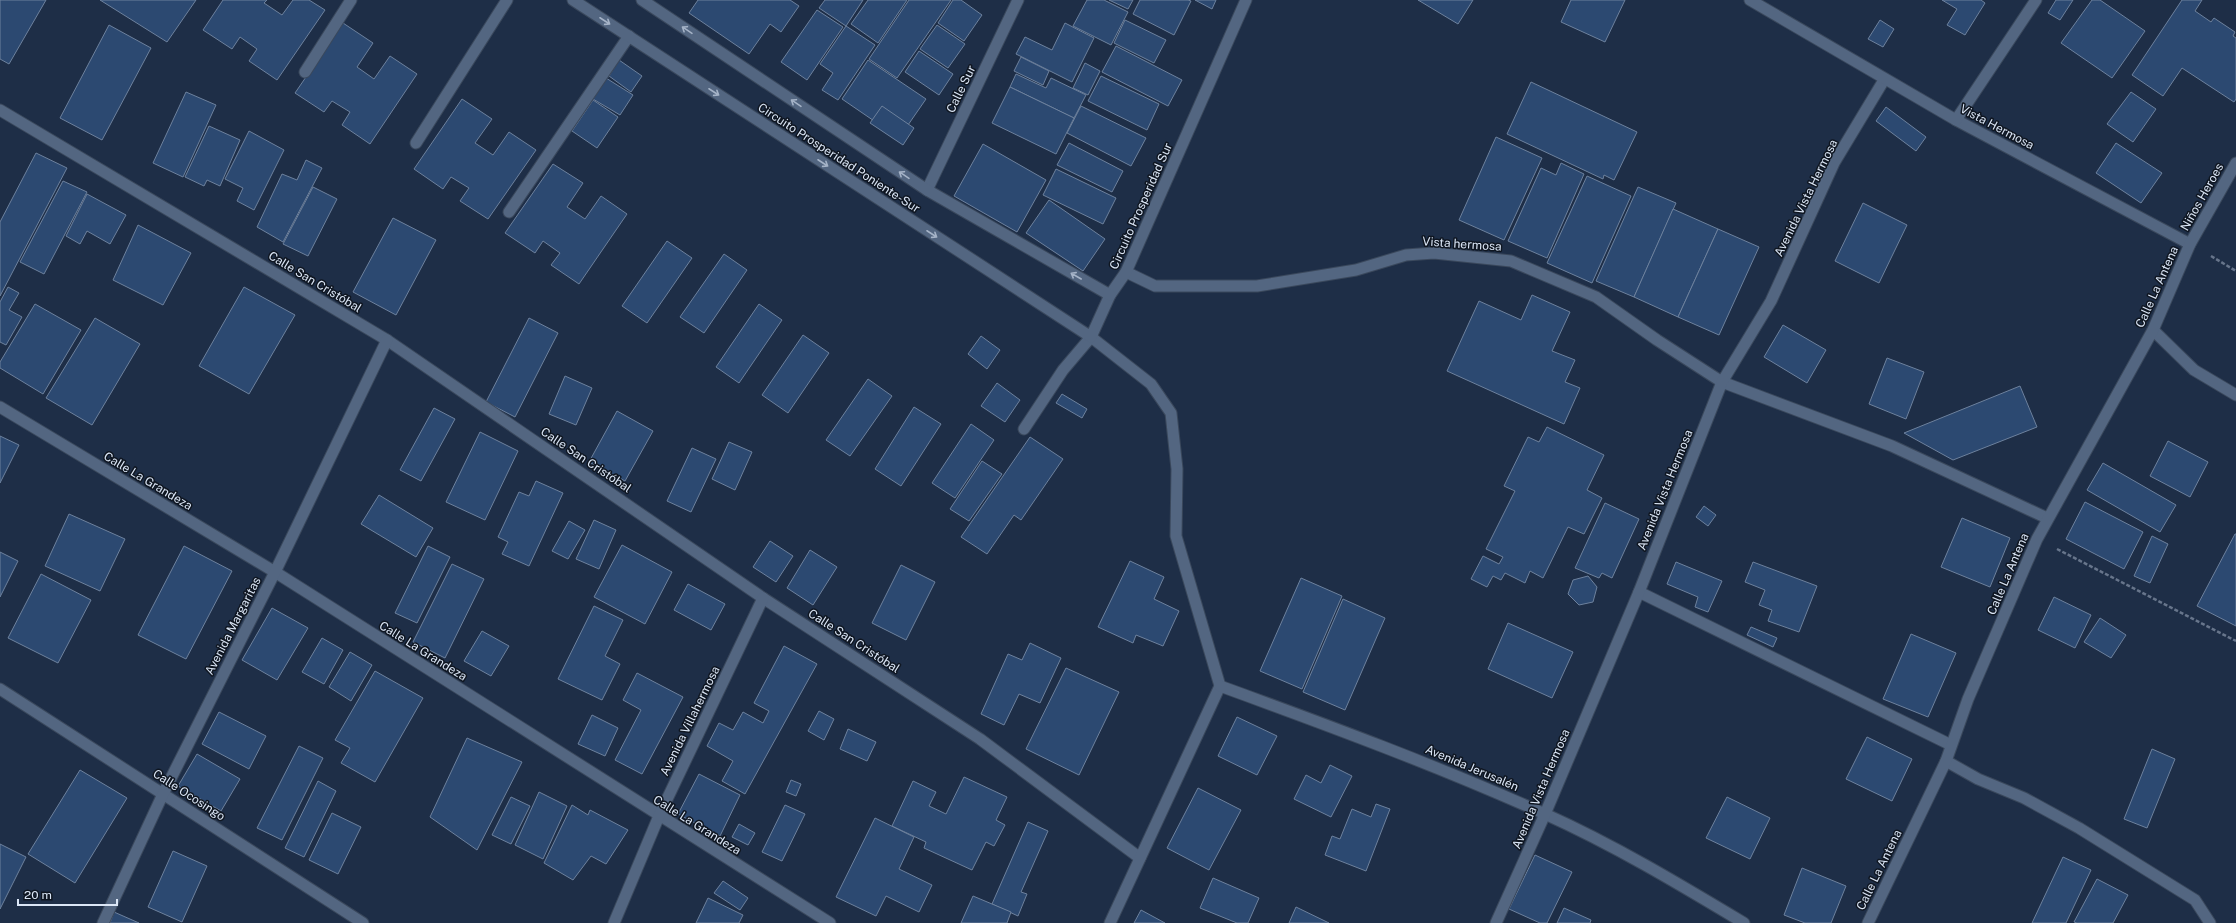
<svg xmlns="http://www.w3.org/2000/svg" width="2236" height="923" viewBox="0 0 2236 923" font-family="'Public Sans',sans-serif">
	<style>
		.building { fill: #2c4971; stroke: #6d819d }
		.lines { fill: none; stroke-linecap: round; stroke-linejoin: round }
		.pedestrian-casing { stroke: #3a485c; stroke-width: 13 }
		.minor-casing { stroke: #3a485c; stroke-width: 13 }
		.tertiary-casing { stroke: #3a485c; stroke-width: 13 }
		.path { stroke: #67758b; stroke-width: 2.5; stroke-dasharray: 4 2; stroke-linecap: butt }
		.pedestrian { stroke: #536681; stroke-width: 11 }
		.minor { stroke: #536681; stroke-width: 11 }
		.tertiary { stroke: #536681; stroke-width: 11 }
		.oneway { stroke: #a5b3c7 }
		.labels { text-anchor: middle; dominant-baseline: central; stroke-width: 3; stroke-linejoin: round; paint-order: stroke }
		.street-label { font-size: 12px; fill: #dbe6f6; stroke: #0f1621 }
	</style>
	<rect width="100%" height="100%" fill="#1e2e47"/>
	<g class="building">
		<polygon points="0,0 46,0 9,64 0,59"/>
		<polygon points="100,0 196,0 167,42"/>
		<polygon points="223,0 267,0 264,3 282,15 293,0 309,0 325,10 277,80 249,61 257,49 240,37 232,49 203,30"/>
		<polygon points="698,0 790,0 799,6 781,32 770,24 749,54 689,13"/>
		<polygon points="825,0 863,0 846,26 819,8"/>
		<polygon points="868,0 907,0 878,43 851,24"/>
		<polygon points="909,0 951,0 897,78 869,59"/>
		<polygon points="953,0 961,0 982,15 964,41 938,23"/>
		<polygon points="1087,0 1104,0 1128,12 1111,45 1073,26"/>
		<polygon points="1109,0 1133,0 1128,9"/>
		<polygon points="1140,0 1188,0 1191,1 1174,35 1133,14"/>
		<polygon points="1195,0 1216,0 1212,9"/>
		<polygon points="1418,0 1473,0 1458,24"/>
		<polygon points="1571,0 1625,0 1605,42 1561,22"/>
		<polygon points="1942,0 1981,0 1985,3 1965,35 1947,25 1957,9"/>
		<polygon points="2056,0 2073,0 2060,20 2048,13"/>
		<polygon points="2092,0 2100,0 2145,31 2112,78 2061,43"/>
		<polygon points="2182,0 2202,0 2195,11 2211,22 2214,18 2235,32 2233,36 2236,38 2236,99 2234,102 2182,68 2163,96 2132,75"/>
		<polygon points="817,10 843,27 807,80 781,62"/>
		<polygon points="1125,20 1166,40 1154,63 1114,43"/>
		<polygon points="1880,20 1894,29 1883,47 1868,39"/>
		<polygon points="343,23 373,43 357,67 374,79 390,56 417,74 370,144 342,125 350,112 332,101 324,112 295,93"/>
		<polygon points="1065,23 1094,38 1072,82 1016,54 1025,37 1052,50"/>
		<polygon points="109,25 151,48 102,140 60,118"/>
		<polygon points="937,25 965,44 948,68 920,49"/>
		<polygon points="846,26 875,45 838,100 822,90 833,73 820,64"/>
		<polygon points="1116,46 1182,80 1168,106 1102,72"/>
		<polygon points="919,51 953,74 939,95 905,72"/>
		<polygon points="1021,57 1049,71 1043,85 1014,71"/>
		<polygon points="619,60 642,76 631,92 609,76"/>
		<polygon points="868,60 926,99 899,138 842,99"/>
		<polygon points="1085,63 1100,71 1088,95 1073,88"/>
		<polygon points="1016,74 1046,88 1051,78 1086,95 1074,118 1010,87"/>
		<polygon points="1101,76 1159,104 1147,130 1088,101"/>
		<polygon points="606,78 633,95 620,115 593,99"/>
		<polygon points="1531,82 1637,132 1614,180 1604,175 1603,179 1507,134"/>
		<polygon points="1010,87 1074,118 1056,154 992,123"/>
		<polygon points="186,92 216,105 183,177 153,163"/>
		<polygon points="2131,92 2156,109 2133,142 2107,124"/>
		<polygon points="462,99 492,119 475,143 493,155 509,132 536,150 488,219 460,201 469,188 451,177 443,189 414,169"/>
		<polygon points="593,100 618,117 597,148 572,131"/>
		<polygon points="882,106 914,128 903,145 870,123"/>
		<polygon points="1081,106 1146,138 1131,166 1067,133"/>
		<polygon points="1886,107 1926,137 1916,151 1876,121"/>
		<polygon points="209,126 240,140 220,186 207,180 204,186 185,177"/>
		<polygon points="249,131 284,150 254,210 237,201 243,188 225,179"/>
		<polygon points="1496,137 1542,158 1504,240 1459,220"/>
		<polygon points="1069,143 1123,171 1112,192 1057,165"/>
		<polygon points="2116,143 2162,173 2141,203 2096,173"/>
		<polygon points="983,144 1046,180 1017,232 954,196"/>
		<polygon points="36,153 67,168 0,296 0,222"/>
		<polygon points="306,160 322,168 283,242 257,227 282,174 297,180"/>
		<polygon points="1561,163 1584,174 1547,258 1508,241 1541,168 1556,175"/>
		<polygon points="553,164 583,183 567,207 585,219 601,196 627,214 579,284 551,265 560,253 543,241 535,253 505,233"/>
		<polygon points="1056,169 1116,198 1103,224 1043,195"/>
		<polygon points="1587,176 1631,196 1592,283 1547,263"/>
		<polygon points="63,181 87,192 44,274 20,262"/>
		<polygon points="313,187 337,199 308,256 283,244"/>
		<polygon points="1638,187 1676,203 1634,297 1596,281"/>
		<polygon points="87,194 126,215 110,244 87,231 80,244 66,236"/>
		<polygon points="1049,200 1105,239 1083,271 1026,233"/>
		<polygon points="1863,203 1907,225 1879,283 1835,261"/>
		<polygon points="1673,209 1718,229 1678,317 1634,297"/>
		<polygon points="393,218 436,240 396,315 353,292"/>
		<polygon points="138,225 191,253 163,305 113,280"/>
		<polygon points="1718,229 1759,247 1719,335 1678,317"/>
		<polygon points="667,241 692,258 647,323 622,306"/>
		<polygon points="724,254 747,270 704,333 680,317"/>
		<polygon points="8,287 19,293 9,310 22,317 6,345 0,342 0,302"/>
		<polygon points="244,287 295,315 249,394 199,366"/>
		<polygon points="1532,295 1570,312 1552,351 1575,360 1565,382 1580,388 1564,424 1447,371 1479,301 1521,320"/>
		<polygon points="35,304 81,330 43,394 0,368 0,362"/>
		<polygon points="759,304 782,320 739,383 716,367"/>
		<polygon points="95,318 140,344 92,425 46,398"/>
		<polygon points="529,318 558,333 515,417 486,402"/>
		<polygon points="1783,325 1826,350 1807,383 1764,357"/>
		<polygon points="803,335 829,353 788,413 762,395"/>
		<polygon points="981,336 1000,350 987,369 968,354"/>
		<polygon points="1887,358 1924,372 1906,419 1869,404"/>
		<polygon points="565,376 592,388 576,425 549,414"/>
		<polygon points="868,379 892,396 850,456 826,440"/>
		<polygon points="997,383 1020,400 1005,422 981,406"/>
		<polygon points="2020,386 2037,427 1953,460 1904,433"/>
		<polygon points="1062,394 1087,409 1082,418 1056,403"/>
		<polygon points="914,407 941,424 901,486 875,469"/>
		<polygon points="434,408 455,419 421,481 400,470"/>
		<polygon points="617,411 653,431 625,481 589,462"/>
		<polygon points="971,424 994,440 955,498 932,483"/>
		<polygon points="1547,427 1604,455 1587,490 1602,498 1584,534 1568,527 1543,578 1530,571 1525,583 1505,573 1501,580 1493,576 1487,587 1471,579 1483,556 1499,564 1503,557 1486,549 1515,491 1504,486 1528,437 1539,442"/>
		<polygon points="480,432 518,451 485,520 446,502"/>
		<polygon points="0,436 19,445 0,483"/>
		<polygon points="1030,437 1063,459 1021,520 1014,515 987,554 961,537"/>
		<polygon points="2168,441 2208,462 2190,497 2150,476"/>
		<polygon points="729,442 752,452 735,490 712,479"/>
		<polygon points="692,448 716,459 691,512 667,501"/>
		<polygon points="982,461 1002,474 969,521 950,509"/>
		<polygon points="2103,463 2176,505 2160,532 2087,490"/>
		<polygon points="536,481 563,493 529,566 502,554 508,542 498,537 519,492 529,496"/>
		<polygon points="379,495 433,528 416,557 361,524"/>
		<polygon points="2085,502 2143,532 2124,569 2066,539"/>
		<polygon points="1605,503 1639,519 1612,578 1602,573 1599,578 1575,568"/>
		<polygon points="1704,506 1716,515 1708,526 1696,517"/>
		<polygon points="69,514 125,539 100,591 45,566"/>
		<polygon points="1962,518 2010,538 1990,587 1941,567"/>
		<polygon points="594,520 616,530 599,569 576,559"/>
		<polygon points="569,521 585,530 568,559 552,551"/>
		<polygon points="2235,534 2236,534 2236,626 2197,606"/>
		<polygon points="2152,536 2168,544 2150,583 2134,576"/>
		<polygon points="770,541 793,556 776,582 753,567"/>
		<polygon points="622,545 672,572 645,624 594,597"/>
		<polygon points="184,546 232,571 186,659 138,635"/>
		<polygon points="428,546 450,557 417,623 395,613"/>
		<polygon points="810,550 837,567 813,605 787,588"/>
		<polygon points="0,552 18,561 0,597"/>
		<polygon points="1130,561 1164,577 1154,599 1179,611 1163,646 1136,635 1133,643 1098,627"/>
		<polygon points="1676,562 1722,581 1708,612 1695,607 1698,597 1667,584"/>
		<polygon points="1753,562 1817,586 1799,632 1768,621 1772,610 1759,605 1765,590 1745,582"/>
		<polygon points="452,564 484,579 445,658 413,642"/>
		<polygon points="901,565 935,582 906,640 872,623"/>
		<polygon points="41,574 91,600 58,663 8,638"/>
		<polygon points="1588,576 1597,587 1593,602 1579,605 1568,594 1573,580"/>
		<polygon points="1301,578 1342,596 1302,689 1260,671"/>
		<polygon points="688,584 725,604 711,630 674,610"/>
		<polygon points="2054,597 2091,615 2075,648 2038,630"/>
		<polygon points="1343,599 1385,618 1345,710 1303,692"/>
		<polygon points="594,606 623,620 605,656 620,664 602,700 558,679"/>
		<polygon points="272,608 308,628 277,680 242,660"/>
		<polygon points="2100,618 2126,635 2111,658 2084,642"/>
		<polygon points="1508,623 1573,652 1552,698 1488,669"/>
		<polygon points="1751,627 1777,638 1773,647 1747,635"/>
		<polygon points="482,631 509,646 491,676 464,661"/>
		<polygon points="1911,634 1956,653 1928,717 1883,699"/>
		<polygon points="322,638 343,650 324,684 302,672"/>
		<polygon points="1030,643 1061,658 1040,703 1019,694 1004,725 981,714 1008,654 1022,660"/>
		<polygon points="784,646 817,664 745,794 722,781 733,761 707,746 719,723 733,730 743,712 763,723 769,711 754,703"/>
		<polygon points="350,652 372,665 351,701 329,687"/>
		<polygon points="1066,668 1119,692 1079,775 1026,749"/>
		<polygon points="375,671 423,698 375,782 341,763 350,748 335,740"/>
		<polygon points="637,673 683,697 642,774 615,760 641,710 623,700"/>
		<polygon points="819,711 834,719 824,740 808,731"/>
		<polygon points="219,712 266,736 249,769 202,744"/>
		<polygon points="592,715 618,728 605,756 578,744"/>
		<polygon points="1237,717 1277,736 1257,775 1218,756"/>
		<polygon points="848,729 876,742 867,761 840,749"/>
		<polygon points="1867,737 1912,759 1892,801 1846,779"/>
		<polygon points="467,738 522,762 477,850 430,817"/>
		<polygon points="299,746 323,758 282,840 257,828"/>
		<polygon points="2152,749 2175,759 2147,828 2124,819"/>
		<polygon points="197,754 240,779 221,811 178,786"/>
		<polygon points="1330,765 1352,776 1331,817 1294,799 1306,775 1321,783"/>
		<polygon points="80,770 127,798 75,883 28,854"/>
		<polygon points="699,774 740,795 720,836 678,814"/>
		<polygon points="964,777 1007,797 996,820 1005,825 994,846 986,842 972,870 924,848 926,842 892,826 913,781 936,792 929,806 946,814"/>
		<polygon points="791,780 801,784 796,796 786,792"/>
		<polygon points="318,781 336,791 304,857 285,848"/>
		<polygon points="1198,788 1241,810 1209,870 1167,848"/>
		<polygon points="539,792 567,806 543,859 515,845"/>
		<polygon points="511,797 530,806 511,844 492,835"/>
		<polygon points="1727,797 1770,818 1750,859 1706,838"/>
		<polygon points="1376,804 1390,809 1366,871 1325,855 1332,836 1340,839 1352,809 1371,817"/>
		<polygon points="572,805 588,815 590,810 628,830 606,864 591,856 573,880 544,863"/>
		<polygon points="785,805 805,814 782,861 762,852"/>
		<polygon points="332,813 361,827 338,874 309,860"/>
		<polygon points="875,818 914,837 899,869 932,885 919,912 886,896 876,916 836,897"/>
		<polygon points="1028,822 1048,831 1021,892 1027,894 1018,916 992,904"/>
		<polygon points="739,824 755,833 748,845 732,837"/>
		<polygon points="0,844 26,857 0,909"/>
		<polygon points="173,851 207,866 182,922 148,907"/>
		<polygon points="1535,855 1572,872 1547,923 1540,923 1509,909"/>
		<polygon points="2063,857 2091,870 2066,923 2032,923"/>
		<polygon points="1802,868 1846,886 1831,923 1805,923 1784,915"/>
		<polygon points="1213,878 1259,898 1248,923 1237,923 1200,908"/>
		<polygon points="2097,879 2128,895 2113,923 2077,923 2074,922"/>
		<polygon points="723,881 748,898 740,910 714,893"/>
		<polygon points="973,896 1011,912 1007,923 961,923"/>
		<polygon points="708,898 743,915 739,923 696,923"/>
		<polygon points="1296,907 1329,923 1289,923"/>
		<polygon points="1564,908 1591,920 1590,923 1557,923"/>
		<polygon points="1141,910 1165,923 1134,923"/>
		<polygon points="114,912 139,923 110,923"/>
	</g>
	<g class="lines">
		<defs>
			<g id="pedestrian">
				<polyline points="305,72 351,0"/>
				<polyline points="416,143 507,0"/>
				<polyline points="509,212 629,36"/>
			</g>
			<g id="minor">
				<polyline points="0,110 387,340 763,598 980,739 1140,858"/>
				<polyline points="1956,120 2190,244"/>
				<polyline points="927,190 1018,0"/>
				<polyline points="1126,272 1155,286 1257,286 1356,270 1406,255 1434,253 1511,261 1596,297 1657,340 1722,382 1892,446 2047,518"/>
				<polyline points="2153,330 2194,370 2236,395"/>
				<polyline points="0,407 275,572 830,923"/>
				<polyline points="1024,429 1063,370 1091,337 1151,384 1171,413 1177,469 1176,536 1220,686 1110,923"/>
				<polyline points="1639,592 1951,745"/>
				<path d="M1220,686C1330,726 1438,766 1545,814C1614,845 1679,884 1744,923"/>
				<polyline points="0,689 363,923"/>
				<polyline points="1946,761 1978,779 2024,798 2079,828 2195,900 2210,923"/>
				<polyline points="103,923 163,794 275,572 387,340"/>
				<polyline points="614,923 659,816 763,598"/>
				<polyline points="1496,923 1545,814 1639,592 1722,382 1771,301 1834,163 1884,80"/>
				<polyline points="1868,923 1946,761 1968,699 2037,539 2153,330 2190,244 2236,163"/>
			</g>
			<g id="tertiary">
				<polyline points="573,0 1091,337 1110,295 1126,272 1246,0"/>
				<polyline points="642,0 927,190 1110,295"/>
				<polyline points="1750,0 1956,120 2036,0"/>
			</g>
		</defs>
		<use href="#pedestrian" class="pedestrian-casing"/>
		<use href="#minor" class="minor-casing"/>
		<use href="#tertiary" class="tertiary-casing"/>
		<g class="path">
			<polyline points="2211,256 2236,271"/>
			<polyline points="2057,549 2236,641"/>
		</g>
		<use href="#pedestrian" class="pedestrian"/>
		<use href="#minor" class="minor"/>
		<use href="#tertiary" class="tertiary"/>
	</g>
	<defs><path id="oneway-shaft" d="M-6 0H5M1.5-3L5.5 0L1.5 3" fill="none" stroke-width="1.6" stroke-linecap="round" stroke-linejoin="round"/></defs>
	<g class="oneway">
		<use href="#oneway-shaft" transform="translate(605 21) rotate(33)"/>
		<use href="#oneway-shaft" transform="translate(687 30) rotate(-146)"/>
		<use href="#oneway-shaft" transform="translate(714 92) rotate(33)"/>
		<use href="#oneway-shaft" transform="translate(796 103) rotate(-146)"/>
		<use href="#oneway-shaft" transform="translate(823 163) rotate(33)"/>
		<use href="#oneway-shaft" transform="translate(904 175) rotate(-146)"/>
		<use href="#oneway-shaft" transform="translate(932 234) rotate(33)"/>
		<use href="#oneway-shaft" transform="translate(1076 276) rotate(-150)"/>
	</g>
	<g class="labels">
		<g class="street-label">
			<text transform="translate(961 89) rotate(-64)">Calle Sur</text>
			<text transform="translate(1997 127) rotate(28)">Vista Hermosa</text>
			<text transform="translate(839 158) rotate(33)">Circuito Prosperidad Poniente-Sur</text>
			<text transform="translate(2202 197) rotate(-61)">Niños Heroes</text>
			<text transform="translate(1806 198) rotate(-64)">Avenida Vista Hermosa</text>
			<text transform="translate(1141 206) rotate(-66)">Circuito Prosperidad Sur</text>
			<text transform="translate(1462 244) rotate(4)">Vista hermosa</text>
			<text transform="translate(315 282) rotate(31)">Calle San Cristóbal</text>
			<text transform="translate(2157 287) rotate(-66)">Calle La Antena</text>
			<text transform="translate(586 460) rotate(34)">Calle San Cristóbal</text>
			<text transform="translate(148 481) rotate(31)">Calle La Grandeza</text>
			<text transform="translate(1665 490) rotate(-68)">Avenida Vista Hermosa</text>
			<text transform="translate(2008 574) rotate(-67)">Calle La Antena</text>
			<text transform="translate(233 626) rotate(-63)">Avenida Margaritas</text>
			<text transform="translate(854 641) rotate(33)">Calle San Cristóbal</text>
			<text transform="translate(423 651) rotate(32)">Calle La Grandeza</text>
			<text transform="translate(690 721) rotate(-64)">Avenida Villahermosa</text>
			<text transform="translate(1472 768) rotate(23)">Avenida Jerusalén</text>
			<text transform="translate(1541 789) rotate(-67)">Avenida Vista Hermosa</text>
			<text transform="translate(189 795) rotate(33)">Calle Ocosingo</text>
			<text transform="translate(697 825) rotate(32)">Calle La Grandeza</text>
			<text transform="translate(1879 870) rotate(-64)">Calle La Antena</text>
		</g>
	</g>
	<path d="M18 899v6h99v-6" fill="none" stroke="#dbe6f6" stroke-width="2"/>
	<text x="24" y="899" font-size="12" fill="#dbe6f6" stroke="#0f1621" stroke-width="3" paint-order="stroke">20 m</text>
</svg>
